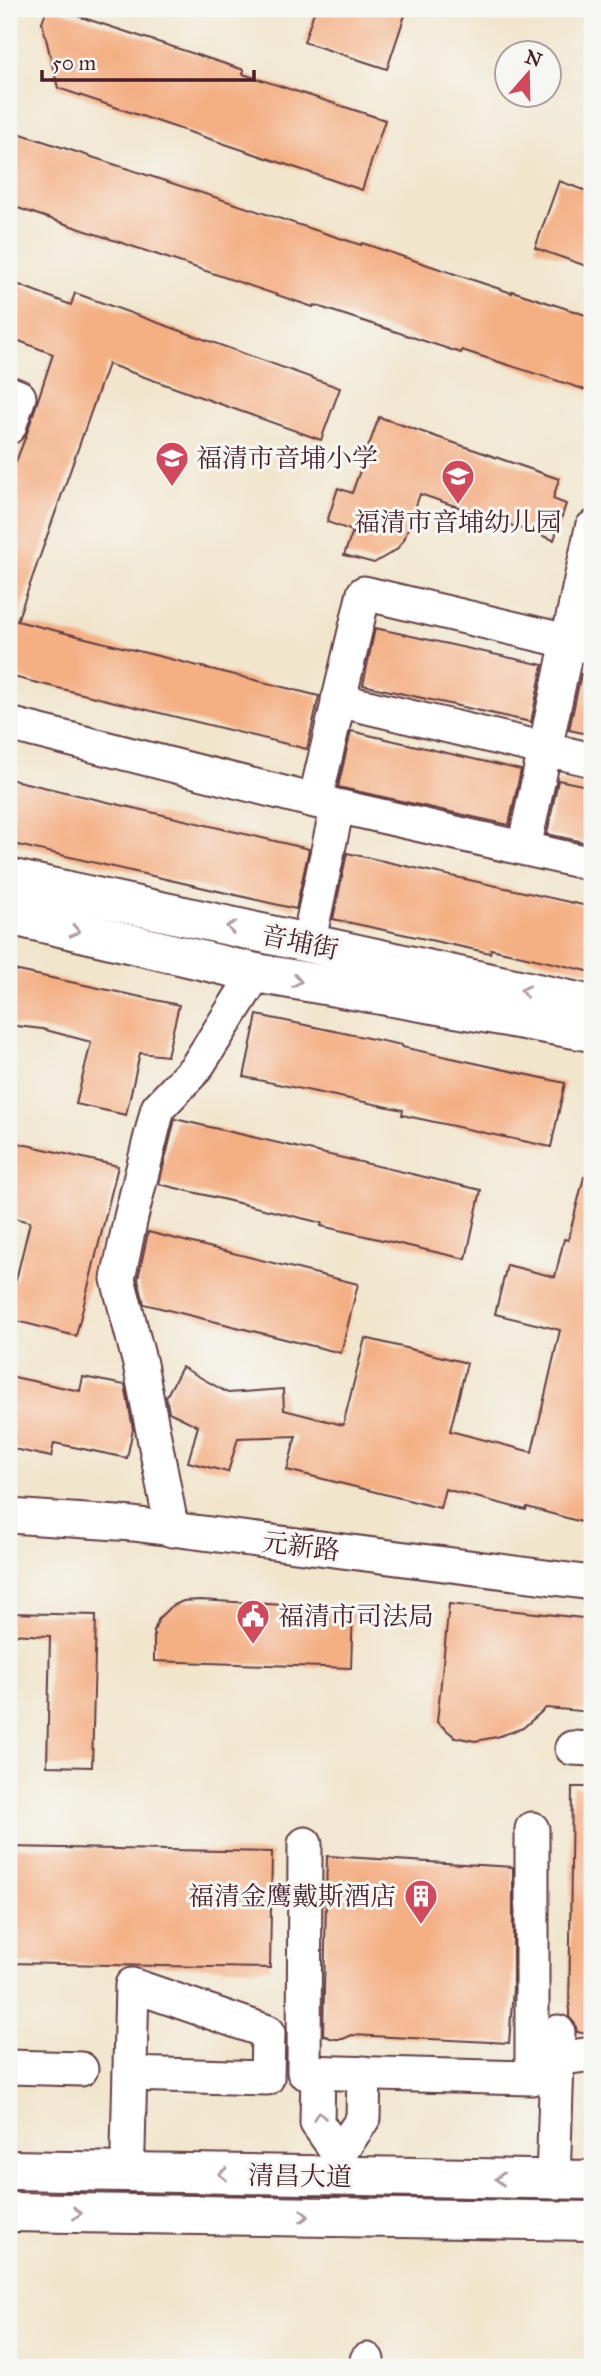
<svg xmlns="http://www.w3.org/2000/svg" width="601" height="2376" viewBox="0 0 601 2376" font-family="'IM FELL Great Primer','Noto Serif SC',serif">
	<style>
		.building { fill: #f4af83 }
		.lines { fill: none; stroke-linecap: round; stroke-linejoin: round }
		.minor-casing { stroke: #633d43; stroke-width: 37 }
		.tertiary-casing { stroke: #633d43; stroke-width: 42 }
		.primary-casing { stroke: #633d43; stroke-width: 42 }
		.minor { stroke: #fff; stroke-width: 33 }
		.tertiary { stroke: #fff; stroke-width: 38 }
		.primary { stroke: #fff; stroke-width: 38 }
		.oneway { stroke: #ae9aa0 }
		.labels { text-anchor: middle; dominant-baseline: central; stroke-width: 6; stroke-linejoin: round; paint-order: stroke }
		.poi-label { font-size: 26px; fill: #4a1f2b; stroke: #f6f6f2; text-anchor: start }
		.street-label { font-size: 26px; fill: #4a1f2b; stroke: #f6f6f2 }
	</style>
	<rect width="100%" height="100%" fill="#f6f6f2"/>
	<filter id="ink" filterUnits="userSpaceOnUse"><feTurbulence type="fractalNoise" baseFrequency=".0143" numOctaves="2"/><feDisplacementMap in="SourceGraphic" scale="14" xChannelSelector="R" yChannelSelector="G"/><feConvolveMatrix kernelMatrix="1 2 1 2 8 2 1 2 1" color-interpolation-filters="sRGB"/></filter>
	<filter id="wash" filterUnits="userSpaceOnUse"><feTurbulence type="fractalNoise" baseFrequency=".00686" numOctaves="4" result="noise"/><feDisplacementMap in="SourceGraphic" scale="28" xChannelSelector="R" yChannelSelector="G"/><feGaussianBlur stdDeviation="1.57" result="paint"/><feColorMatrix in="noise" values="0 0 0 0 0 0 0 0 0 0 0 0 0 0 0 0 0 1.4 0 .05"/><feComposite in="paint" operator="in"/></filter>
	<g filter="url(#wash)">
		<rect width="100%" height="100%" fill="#f1e5cc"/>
		<g id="blocks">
			<g class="building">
				<polygon points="47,9 56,9 244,70 243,74 385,120 362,190 58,88 42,22"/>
				<polygon points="315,9 407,9 387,69 304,42"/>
				<polygon points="9,130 361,245 362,243 512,293 512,291 592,317 592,392 462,350 461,353 314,305 313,307 9,205"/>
				<polygon points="559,181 592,193 592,268 535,248"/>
				<polygon points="9,281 71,305 75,293 340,388 321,440 108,364 17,621 319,696 307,749 9,676 9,480 27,433 53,354 9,337"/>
				<polygon points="379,417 559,479 553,499 566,504 554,540 420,494 404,540 396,550 374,563 344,555 353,531 327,522 338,488 352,493"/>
				<polygon points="375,628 543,665 531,722 363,685"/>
				<polygon points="581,674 592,677 592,735 569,730"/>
				<polygon points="351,731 521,770 509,825 338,787"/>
				<polygon points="9,779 309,849 296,909 9,843"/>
				<polygon points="558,780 592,787 592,844 547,834"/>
				<polygon points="347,853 592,907 592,972 491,949 490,953 333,919"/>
				<polygon points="9,969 179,1005 167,1056 140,1053 126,1115 76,1104 91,1042 42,1029 9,1025"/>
				<polygon points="257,1015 402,1045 402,1047 565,1083 551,1147 402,1115 403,1110 244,1077"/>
				<polygon points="175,1119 481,1190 466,1259 321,1226 322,1223 159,1184"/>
				<polygon points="9,1141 118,1166 76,1336 9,1319 9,1278 16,1280 30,1222 9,1217"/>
				<polygon points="584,1177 592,1178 592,1525 527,1507 526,1510 445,1489 440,1508 287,1470 296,1436 238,1438 228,1472 188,1462 198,1426 169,1412 166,1397 182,1367 228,1393 283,1389 284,1410 343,1425 365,1338 467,1363 450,1431 532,1452 560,1330 495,1314 507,1265 555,1277 564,1239 568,1240"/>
				<polygon points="148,1232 358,1284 341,1353 144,1304 138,1279"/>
				<polygon points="9,1376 80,1391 83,1377 125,1385 133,1429 127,1458 54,1443 51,1457 9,1448"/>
				<polygon points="200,1600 353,1609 351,1668 154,1661 154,1631 159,1618 170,1607 183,1601"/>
				<polygon points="449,1604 592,1619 592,1712 546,1708 523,1728 497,1737 475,1741 455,1737 437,1722"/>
				<polygon points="9,1613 96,1615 92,1767 47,1766 50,1636 9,1634"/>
				<polygon points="572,1787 592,1787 592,2035 577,2032 575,2024 569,2017"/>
				<polygon points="9,1847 272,1852 270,1968 9,1963"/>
				<polygon points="327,1856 513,1867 513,1989 509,2043 352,2035 343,2039 333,2039 323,2035"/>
			</g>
		</g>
	</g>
	<g filter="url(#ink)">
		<use href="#blocks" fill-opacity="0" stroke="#633d43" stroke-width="2"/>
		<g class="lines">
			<defs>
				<g id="minor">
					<polyline points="9,393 19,397 9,427"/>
					<polyline points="338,700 592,760"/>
					<polyline points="9,724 315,801 364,593 592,647"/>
					<polyline points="315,801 592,864"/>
					<polyline points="524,848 592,528"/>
					<polyline points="308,944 337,808"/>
					<polyline points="9,1516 133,1524 592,1583"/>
					<polyline points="172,1530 140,1364 118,1279 131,1217 158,1108 196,1068 256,973"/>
					<polyline points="572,1748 592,1749"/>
					<polyline points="305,1844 304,2072 532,2078 532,1829"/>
					<polyline points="557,2059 592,2054"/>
					<polyline points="9,2067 81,2069"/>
					<polyline points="318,2072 317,2123 339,2154"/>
					<polyline points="128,2149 132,1985 268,2032 267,2078 130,2074"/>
					<polyline points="338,2177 339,2154 363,2119 364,2073"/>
					<polyline points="553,2180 558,2032"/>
					<polyline points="367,2367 367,2360"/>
				</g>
				<g id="tertiary">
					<polyline points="9,878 592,1005"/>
					<polyline points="9,915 256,973 592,1032"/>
				</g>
				<g id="primary">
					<polyline points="9,2170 592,2180"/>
					<polyline points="9,2212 592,2221"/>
				</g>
			</defs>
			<use href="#minor" class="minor-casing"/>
			<use href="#tertiary" class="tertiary-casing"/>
			<use href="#primary" class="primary-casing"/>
			<use href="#minor" class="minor"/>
			<use href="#tertiary" class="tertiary"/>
			<use href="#primary" class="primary"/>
		</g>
		<defs><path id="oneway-chevron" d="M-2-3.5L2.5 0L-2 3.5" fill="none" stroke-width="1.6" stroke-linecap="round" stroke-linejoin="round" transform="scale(1.75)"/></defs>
		<g class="oneway">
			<use href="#oneway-chevron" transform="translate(231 927) rotate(-168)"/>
			<use href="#oneway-chevron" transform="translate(75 931) rotate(13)"/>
			<use href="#oneway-chevron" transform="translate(297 981) rotate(10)"/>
			<use href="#oneway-chevron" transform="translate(525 991) rotate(-168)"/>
			<use href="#oneway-chevron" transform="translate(319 2116) rotate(-98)"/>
			<use href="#oneway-chevron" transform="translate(223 2174) rotate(-179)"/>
			<use href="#oneway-chevron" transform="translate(500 2179) rotate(-179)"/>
			<use href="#oneway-chevron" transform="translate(77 2213) rotate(1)"/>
			<use href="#oneway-chevron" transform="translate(304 2216) rotate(1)"/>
		</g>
	</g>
	<defs>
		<symbol id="school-pin" viewBox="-11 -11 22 30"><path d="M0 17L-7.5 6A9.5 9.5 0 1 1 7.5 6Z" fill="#d1495b" stroke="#f6f6f2"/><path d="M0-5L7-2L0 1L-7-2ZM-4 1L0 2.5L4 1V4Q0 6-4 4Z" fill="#fff"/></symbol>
		<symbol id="civic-pin" viewBox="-11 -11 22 30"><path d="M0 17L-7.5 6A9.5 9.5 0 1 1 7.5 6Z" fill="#d1495b" stroke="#f6f6f2"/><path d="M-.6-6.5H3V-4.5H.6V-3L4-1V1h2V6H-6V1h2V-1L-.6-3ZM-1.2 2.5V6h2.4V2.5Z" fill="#fff"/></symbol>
		<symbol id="building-pin" viewBox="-11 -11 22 30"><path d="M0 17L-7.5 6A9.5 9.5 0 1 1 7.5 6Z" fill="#d1495b" stroke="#f6f6f2"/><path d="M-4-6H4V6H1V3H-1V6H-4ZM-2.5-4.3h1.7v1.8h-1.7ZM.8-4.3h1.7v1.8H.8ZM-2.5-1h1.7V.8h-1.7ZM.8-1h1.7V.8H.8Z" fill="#fff"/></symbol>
	</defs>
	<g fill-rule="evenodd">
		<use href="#school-pin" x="153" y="439" width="38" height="52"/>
		<use href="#school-pin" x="439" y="457" width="38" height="52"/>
		<use href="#civic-pin" x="234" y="1597" width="38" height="52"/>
		<use href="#building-pin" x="402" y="1877" width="38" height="52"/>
	</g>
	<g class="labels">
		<g class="poi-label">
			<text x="196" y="458">福清市音埔小学</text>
			<text x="458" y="522" text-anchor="middle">福清市音埔幼儿园</text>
			<text x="278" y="1616">福清市司法局</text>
			<text x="396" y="1896" text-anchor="end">福清金鹰戴斯酒店</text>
		</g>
		<g class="street-label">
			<text transform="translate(300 942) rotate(12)">音埔街</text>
			<text transform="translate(301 1546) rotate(7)">元新路</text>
			<text transform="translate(300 2176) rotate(1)">清昌大道</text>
		</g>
	</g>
	<rect width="601" height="2376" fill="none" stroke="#f6f6f2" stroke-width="35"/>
	<g transform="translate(528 74) rotate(20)"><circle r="33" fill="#f6f6f2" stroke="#b1a0a2" stroke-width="2"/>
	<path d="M0-5L12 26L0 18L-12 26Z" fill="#d1495b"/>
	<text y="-10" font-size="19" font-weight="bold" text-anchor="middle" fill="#4a1f2b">N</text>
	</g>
	<path d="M42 70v10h212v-10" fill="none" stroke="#4a1f2b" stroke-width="3.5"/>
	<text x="52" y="70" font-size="21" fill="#4a1f2b" stroke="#f6f6f2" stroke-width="5" paint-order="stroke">50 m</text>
</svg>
